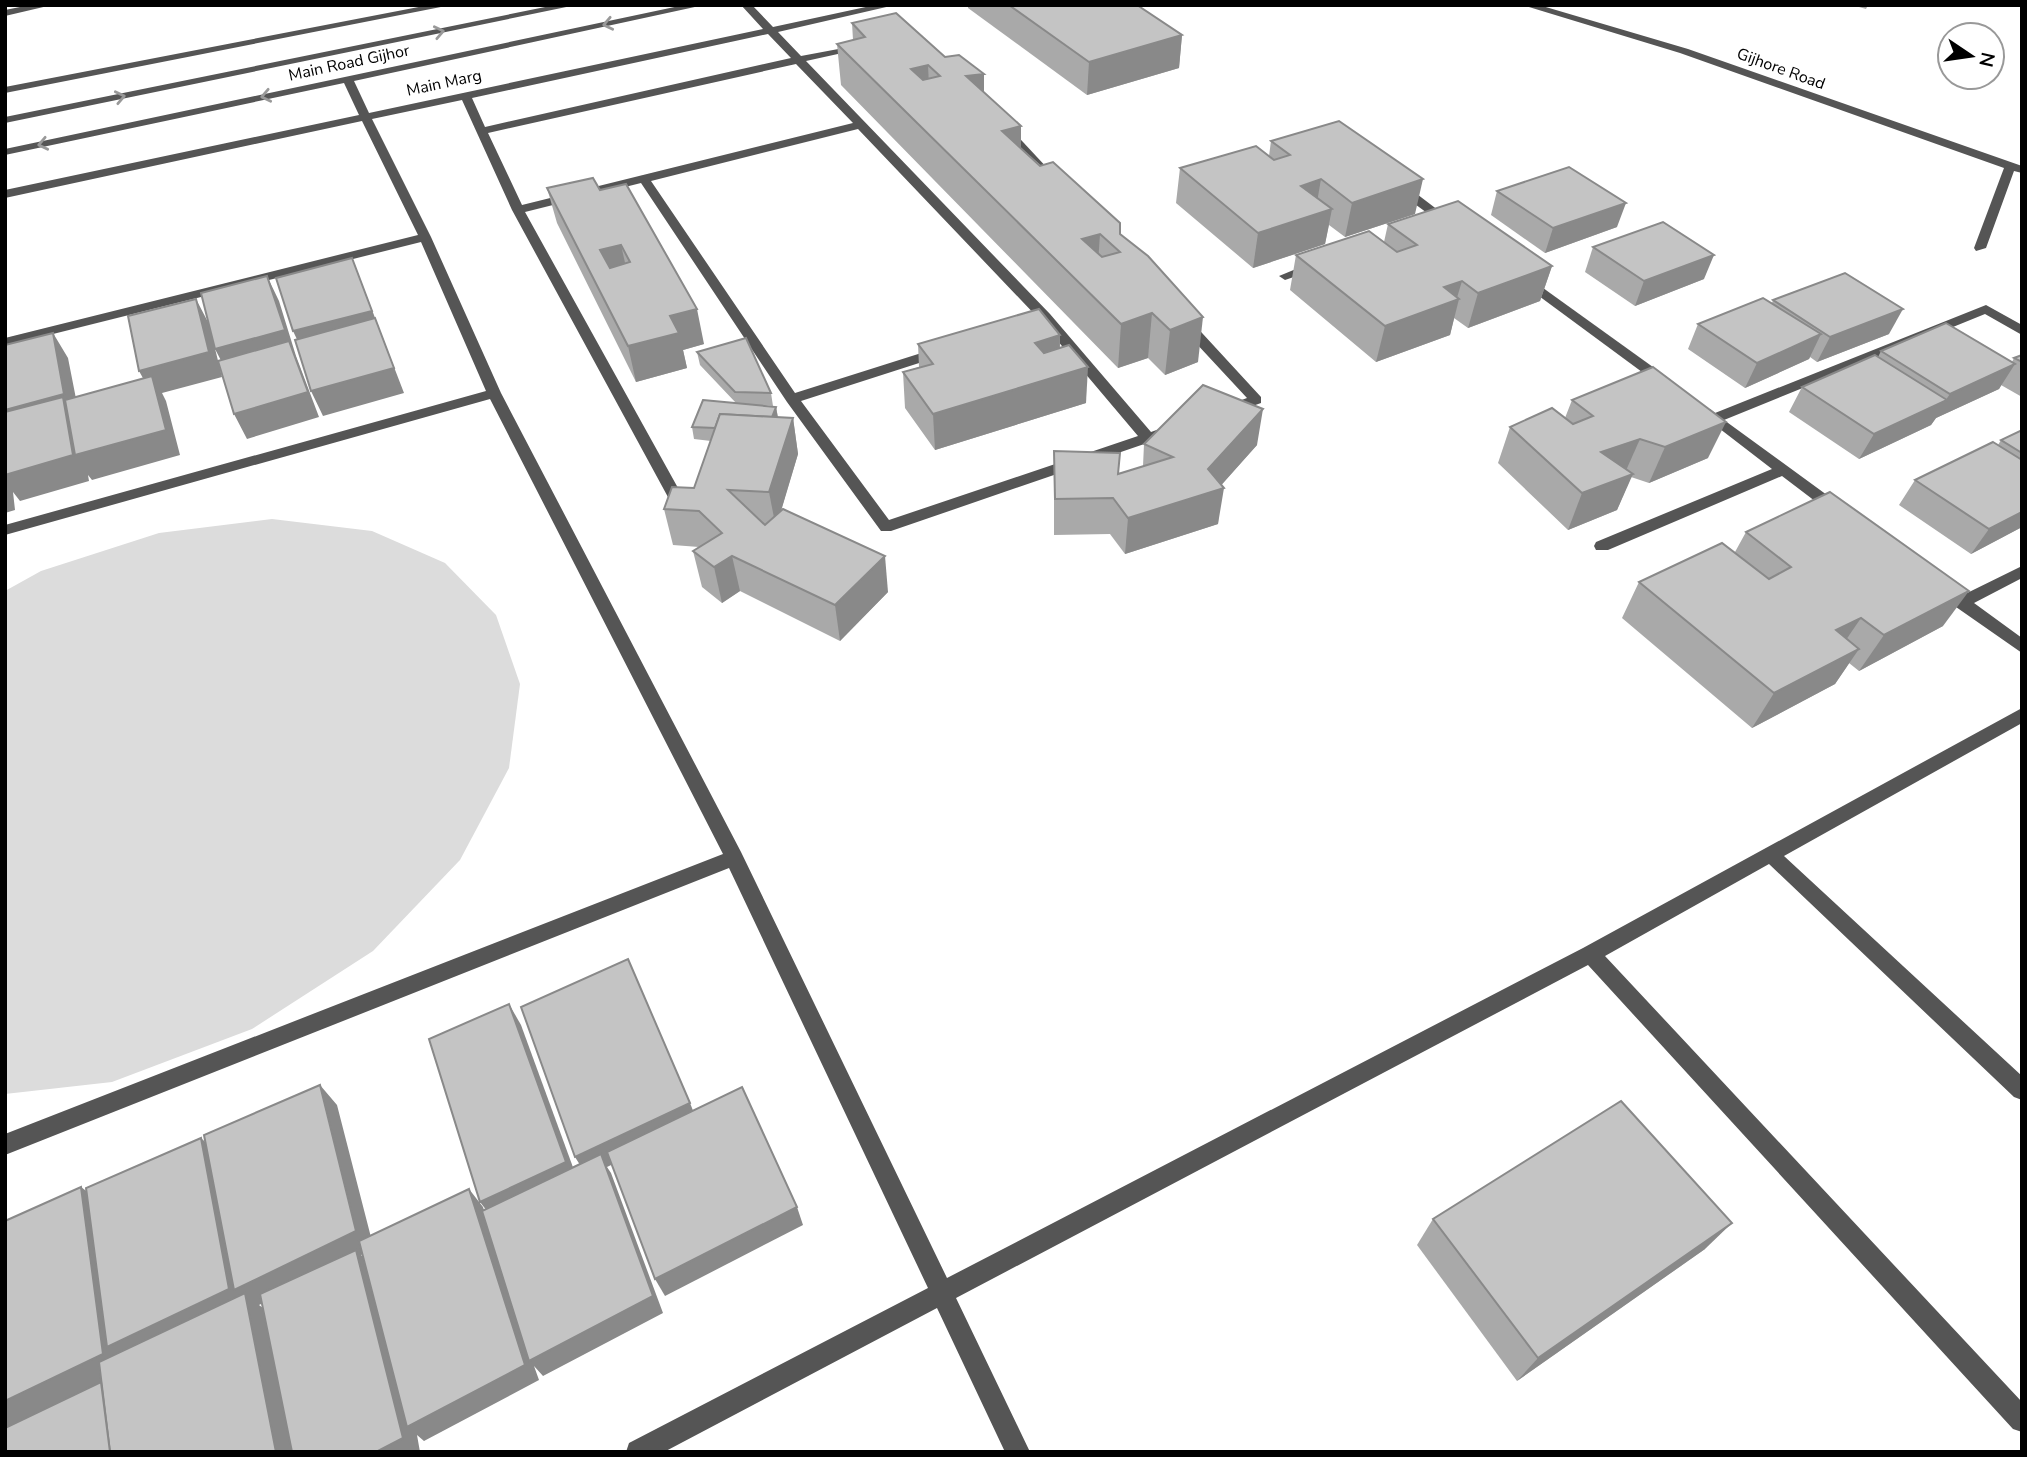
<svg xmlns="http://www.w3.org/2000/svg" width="2027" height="1457" viewBox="0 0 2027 1457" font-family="'Nunito Sans',sans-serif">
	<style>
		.green { fill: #dcdcdc }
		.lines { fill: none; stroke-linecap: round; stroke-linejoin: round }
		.minor { fill: #555; fill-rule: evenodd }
		.wall { fill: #a9a9a9 }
		.shaded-wall { fill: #898989 }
		.building { fill: #c4c4c4; stroke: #898989; stroke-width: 2; fill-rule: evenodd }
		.oneway { stroke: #999 }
		.labels { text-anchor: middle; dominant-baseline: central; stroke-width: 5; stroke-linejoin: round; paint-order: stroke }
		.far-street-label { font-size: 16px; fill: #000; stroke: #fff }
	</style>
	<rect width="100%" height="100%" fill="#fff"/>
	<polygon class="green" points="272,519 372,531 445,563 496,615 520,684 509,768 460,860 373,951 252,1029 112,1082 5,1094 5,591 41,571 159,533"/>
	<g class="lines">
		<g class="minor">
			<polygon points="30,5 52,5 5,16 5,10"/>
			<polygon points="429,5 451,5 5,93 5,87"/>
			<polygon points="555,5 576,5 5,123 5,117"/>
			<path d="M684,5H704L354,81L369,113L763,29L741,5H752L773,27L875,5H895L778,32L801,56L865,44V48L806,61L1050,314L1151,432L1176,423L1183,428L1153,441L891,531H881L787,402L641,183L525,212L688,506L680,511L675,510L512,210L462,100L372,119L431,237L501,393L741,852L947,1278L1583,948L2022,708V723L1784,856L2022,1076V1100L2014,1097L1769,864L1605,956L2022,1402V1432L2013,1429L1588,965L956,1298L1030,1452H1005L937,1308L664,1452H626L629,1443L928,1288L729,868L5,1155V1134L723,854L490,399L5,535V525L486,391L421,242L5,346V338L418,235L362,121L5,198V190L359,115L344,83L5,155V149ZM768,34L791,58L485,127L472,98ZM796,64L853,123L522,205L488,133ZM858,129L1040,320L1138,436L889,520L801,401L944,355V349H934L795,393L651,181Z"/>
			<polygon points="1522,5 1539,5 1688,49 2022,166 2022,173 2014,171 1986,248 1976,251 1974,248 2004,168 1680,53"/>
			<polygon points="1001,127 1009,127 1050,171 1050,175 1042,175 1001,131"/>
			<polygon points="1397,185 1405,185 1455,223 1445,226 1397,191"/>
			<polygon points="1313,262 1319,266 1317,269 1285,280 1279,276"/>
			<polygon points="1525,275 1671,380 1671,386 1661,386 1520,282 1520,276"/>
			<polygon points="1986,305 2022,325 2022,335 1985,314 1724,420 1842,506 1845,510 1842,514 1832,514 1782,476 1608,550 1596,550 1594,546 1596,542 1772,469 1698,412 1700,409 1710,409 1715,413"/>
			<polygon points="1186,320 1191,321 1261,397 1261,403 1230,414 1220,414 1220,408 1247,398 1181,327 1179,324"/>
			<polygon points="2022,566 2022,578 1974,603 2022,638 2022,653 1956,607 1933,587 1941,581 1963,595"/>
		</g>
	</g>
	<g class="wall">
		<polygon points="968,5 1137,5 1182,35 1179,68 1087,95 968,8"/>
		<polygon points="1852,5 1868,5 1866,9"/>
		<polygon points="852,23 945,57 984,74 984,92 1021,126 1021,148 1120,234 1198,362 1165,375 1148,358 1118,368 841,85 837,44 853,40"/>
		<polygon points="1271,141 1415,214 1345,237 1329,225 1325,244 1253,268 1176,203 1180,168 1269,156"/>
		<polygon points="547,188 600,190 704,344 683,350 687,368 636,382 557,223"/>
		<polygon points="1497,191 1617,227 1545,253 1491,215"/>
		<polygon points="1388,224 1552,266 1540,301 1468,328 1454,318 1450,335 1376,362 1290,290 1296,255 1384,242"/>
		<polygon points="1593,247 1704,279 1635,306 1585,272"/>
		<polygon points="1773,300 1889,334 1817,362 1810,357 1809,359 1745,388 1688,349 1698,324 1772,303"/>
		<polygon points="1060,335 1060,348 1086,403 935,450 905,408 903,372 919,367 918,344"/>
		<polygon points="1881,351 2012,362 2014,358 2022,355 2022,397 2001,385 1999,389 1936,418 1931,425 1859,459 1789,412 1802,387 1878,357"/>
		<polygon points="697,352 771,393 773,406 761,405 776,407 778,417 793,418 798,454 781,510 888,592 840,641 740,591 722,603 702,587 693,551 699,547 673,545 664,509 694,488 711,441 694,439 692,427 736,403 700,365"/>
		<polygon points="1572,400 1708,458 1649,483 1631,477 1617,510 1568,530 1498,463 1510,427 1565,418"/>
		<polygon points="2022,430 2022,527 1971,554 1899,505 1915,480 1998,445 2001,440"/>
		<polygon points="1144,444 1257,445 1221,485 1218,524 1125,554 1110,534 1054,535 1054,451 1118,474 1143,466"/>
		<polygon points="1746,532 1943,626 1859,671 1849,663 1835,684 1752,728 1622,618 1639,582 1735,552"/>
		<polygon points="1433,1219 1705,1249 1517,1381 1417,1245"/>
	</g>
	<g class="shaded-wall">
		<polygon points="1182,35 1179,68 1087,95 1089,62"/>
		<polygon points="928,65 930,107 911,69"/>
		<polygon points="984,74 984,116 966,76"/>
		<polygon points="1021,126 1021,168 1002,131"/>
		<polygon points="1321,179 1315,214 1301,186"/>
		<polygon points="1423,179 1415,214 1345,237 1352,203"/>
		<polygon points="1626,203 1617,227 1545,253 1553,228"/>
		<polygon points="1332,209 1325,244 1253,268 1258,233"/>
		<polygon points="1100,234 1097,278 1082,239"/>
		<polygon points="621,245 629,280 609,285 600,250"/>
		<polygon points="1714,255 1704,279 1635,306 1644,281"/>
		<polygon points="352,258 404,393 323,416 311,391 305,356 293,331"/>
		<polygon points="1552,266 1540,301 1468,328 1478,293"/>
		<polygon points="267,276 279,301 296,356 319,417 247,439 234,414 228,374 215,349"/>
		<polygon points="1462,281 1456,301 1459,299 1450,335 1376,362 1385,326 1444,287"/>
		<polygon points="196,299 209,324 222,377 162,393 166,401 180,455 92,480 88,475 89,481 20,501 13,492 15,510 5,513 5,410 53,333 68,358 80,419 153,396 139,371"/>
		<polygon points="697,309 704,344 683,350 687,368 636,382 628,346 670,316"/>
		<polygon points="1903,309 1889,334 1817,362 1830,337"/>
		<polygon points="1152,313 1148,358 1118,368 1121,324"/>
		<polygon points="1203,317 1198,362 1165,375 1170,330"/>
		<polygon points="1821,334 1809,359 1745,388 1757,363"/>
		<polygon points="1060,335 1059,371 1035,343"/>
		<polygon points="2015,364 1999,389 1936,418 1931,425 1859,459 1874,434 1945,401 1950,394"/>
		<polygon points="1088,367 1086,403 935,450 933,414"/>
		<polygon points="776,407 778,419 766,433"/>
		<polygon points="1263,409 1257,445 1217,490 1224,488 1218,524 1125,554 1128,518 1208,469"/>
		<polygon points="793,418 798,454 776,528 769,492"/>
		<polygon points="1726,422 1708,458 1649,483 1665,447"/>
		<polygon points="1640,439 1624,475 1601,452"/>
		<polygon points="1633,474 1617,510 1568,530 1582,493"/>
		<polygon points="2022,512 2022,527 1971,554 1989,529"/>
		<polygon points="732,556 740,591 722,603 714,567"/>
		<polygon points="885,556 888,592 840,641 835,605"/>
		<polygon points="1969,591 1943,626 1859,671 1884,635"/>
		<polygon points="1861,618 1837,653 1836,630"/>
		<polygon points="1859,649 1835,684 1752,728 1774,693"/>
		<polygon points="509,1004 521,1025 578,1181 494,1220 480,1202"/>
		<polygon points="320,1085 337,1105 374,1249 361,1255 373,1267 469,1189 483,1207 532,1359 587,1176 575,1157 690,1103 698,1123 607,1167 611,1173 663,1313 543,1376 534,1366 539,1380 424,1441 417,1435 420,1452 376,1452 358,1257 259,1305 275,1317 303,1452 276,1452 128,1370 5,1429 5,1401 81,1187 106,1206 201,1138 222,1158"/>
		<polygon points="797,1207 803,1225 665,1296 655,1279"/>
		<polygon points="1732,1223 1705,1249 1517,1381 1538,1358"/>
	</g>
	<g class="building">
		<polygon points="1009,5 1137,5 1182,35 1089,62"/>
		<path d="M896,13L945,57L959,55L984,74L966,76L1021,126L1002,131L1040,166L1053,162L1120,223V234L1148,256L1203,317L1170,330L1152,313L1121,324L837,44L865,37L852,23ZM928,65L940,76L923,80L911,69ZM1100,234L1120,252L1102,257L1082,239Z"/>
		<polygon points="1339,121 1423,179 1352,203 1321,179 1301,186 1332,209 1258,233 1180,168 1256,146 1274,160 1290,155 1271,141"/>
		<polygon points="1569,167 1626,203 1553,228 1497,191"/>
		<path d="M593,178L600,190L626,184L697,309L670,316L679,333L628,346L547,188ZM621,245L630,262L610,268L600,250Z"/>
		<polygon points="1458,201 1552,266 1478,293 1462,281 1444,287 1459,299 1385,326 1296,255 1369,231 1397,252 1417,245 1388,224"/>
		<polygon points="1663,222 1714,255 1644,281 1593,247"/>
		<polygon points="352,258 372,311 293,331 276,278"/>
		<polygon points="1845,273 1903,309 1830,337 1773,300"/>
		<polygon points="267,276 285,330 215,349 201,293"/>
		<polygon points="1763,298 1821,334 1757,363 1698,324"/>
		<polygon points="196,299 209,352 139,371 128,316"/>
		<polygon points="1039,309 1060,335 1035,343 1044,353 1069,345 1088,367 933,414 903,372 933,364 918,344"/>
		<polygon points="375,318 394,368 311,391 295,340"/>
		<polygon points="1946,323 2015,364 1950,394 1881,351"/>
		<polygon points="53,333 64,394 5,410 5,345"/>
		<polygon points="746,338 771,393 735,392 697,352"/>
		<polygon points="289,341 308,392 234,414 218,361"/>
		<polygon points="1875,355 1947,400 1874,434 1802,387"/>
		<polygon points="2022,355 2022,362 2014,358"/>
		<polygon points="1653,367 1726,422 1665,447 1640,439 1601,452 1633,474 1582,493 1510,427 1552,408 1573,424 1593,416 1572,400"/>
		<polygon points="152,376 166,430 75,455 65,400"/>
		<polygon points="1203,385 1263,409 1208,469 1224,488 1128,518 1113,498 1055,499 1054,451 1120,453 1118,474 1173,457 1144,444"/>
		<polygon points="63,397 73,455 5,475 5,412"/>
		<polygon points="703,400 776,407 772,417 720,414 715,428 692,427"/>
		<polygon points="720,414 793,418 769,492 728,490 765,525 783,509 885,556 835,605 732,556 714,567 693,551 722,533 699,511 664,509 672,487 694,488"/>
		<polygon points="2022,430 2022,453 2001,440"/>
		<polygon points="1993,442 2022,460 2022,512 1989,529 1915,480"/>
		<polygon points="1830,492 1969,591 1884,635 1861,618 1836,630 1859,649 1774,693 1639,582 1722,543 1769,579 1791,567 1746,532"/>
		<polygon points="628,959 690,1103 575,1157 521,1007"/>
		<polygon points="509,1004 566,1162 480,1202 429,1039"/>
		<polygon points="320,1085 356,1231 234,1290 204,1135"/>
		<polygon points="742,1087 797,1207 655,1279 607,1152"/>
		<polygon points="1621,1101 1732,1223 1538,1358 1433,1219"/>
		<polygon points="201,1138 229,1289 107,1347 86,1188"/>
		<polygon points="601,1154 653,1296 529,1361 482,1211"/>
		<polygon points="81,1187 103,1354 5,1401 5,1221"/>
		<polygon points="469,1189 525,1365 407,1427 359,1241"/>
		<polygon points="356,1250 403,1438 376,1452 292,1452 260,1294"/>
		<polygon points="245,1293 276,1452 110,1452 99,1362"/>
		<polygon points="101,1382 110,1452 5,1452 5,1428"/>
	</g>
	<defs><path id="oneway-chevron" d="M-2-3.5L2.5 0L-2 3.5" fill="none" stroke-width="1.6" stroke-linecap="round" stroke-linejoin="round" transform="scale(1.75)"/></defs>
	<g class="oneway">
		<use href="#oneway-chevron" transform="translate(608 24) rotate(168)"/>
		<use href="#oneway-chevron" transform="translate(439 32) rotate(-12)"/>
		<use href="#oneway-chevron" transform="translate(266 96) rotate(168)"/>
		<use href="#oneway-chevron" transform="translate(120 97) rotate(-12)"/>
		<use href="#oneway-chevron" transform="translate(43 144) rotate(168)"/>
	</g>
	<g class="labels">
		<g class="far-street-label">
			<text transform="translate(349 63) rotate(-12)">Main Road Gijhor</text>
			<text transform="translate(1781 69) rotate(20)">Gijhore Road</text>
			<text transform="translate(444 83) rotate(-12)">Main Marg</text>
		</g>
	</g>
	<rect width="2027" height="1457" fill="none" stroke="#000000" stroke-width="14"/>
	<g transform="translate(1971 56) rotate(103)"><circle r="33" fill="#ffffff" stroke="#999999" stroke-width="2"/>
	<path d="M0-5L12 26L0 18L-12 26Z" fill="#000000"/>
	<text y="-10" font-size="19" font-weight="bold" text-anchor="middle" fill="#000000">N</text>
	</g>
</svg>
